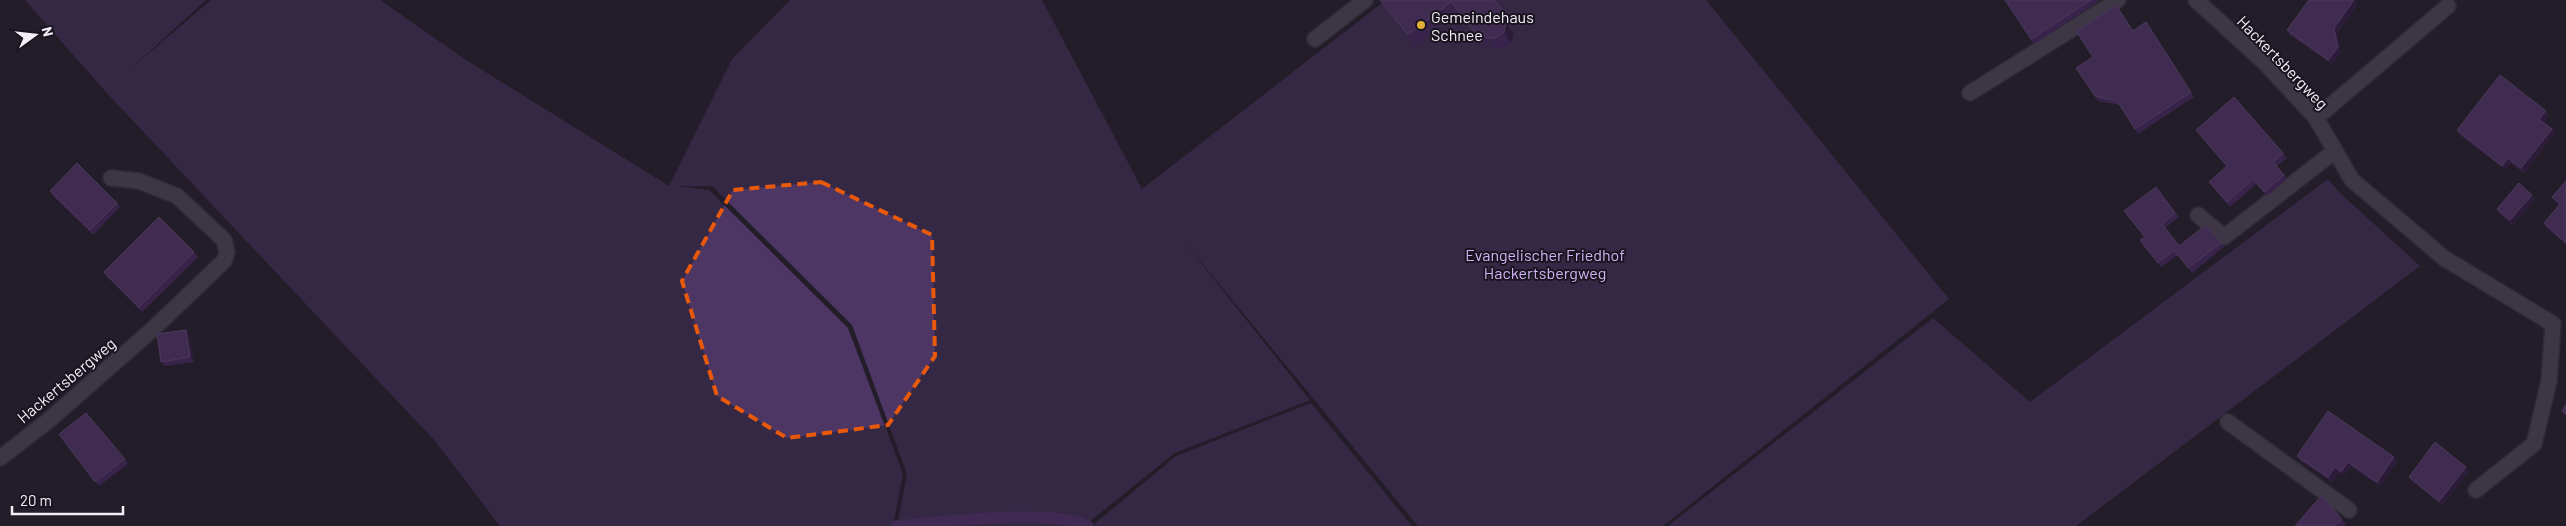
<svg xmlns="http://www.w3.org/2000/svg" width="2566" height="526" viewBox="0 0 2566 526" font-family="Barlow,sans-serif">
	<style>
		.green { fill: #4d3664 }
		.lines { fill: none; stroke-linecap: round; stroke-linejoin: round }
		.stream { stroke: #643a88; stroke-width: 11 }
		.service-casing { stroke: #403a44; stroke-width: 18 }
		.minor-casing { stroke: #403a44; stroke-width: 18 }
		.service { stroke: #5d5664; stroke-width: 15 }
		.minor { stroke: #5d5664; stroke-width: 15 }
		.wall { fill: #532a72 }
		.shaded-wall { fill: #391c4f }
		.building { fill: #643f80; stroke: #7b5b93 }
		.marked { fill: none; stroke: #e8590c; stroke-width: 4; stroke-dasharray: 10 6; stroke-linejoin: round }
		.poi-dot { fill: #e3ae35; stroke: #1a1420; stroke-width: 2 }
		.labels { text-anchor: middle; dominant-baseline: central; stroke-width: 4; stroke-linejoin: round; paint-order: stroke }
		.poi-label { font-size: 16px; fill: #f3eff7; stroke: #1a1420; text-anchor: start }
		.street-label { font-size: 16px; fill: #f3eff7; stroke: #1a1420 }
		.park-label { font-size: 16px; fill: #d1b2f3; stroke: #1a1420 }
	</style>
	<rect width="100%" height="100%" fill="#231d29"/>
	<g class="green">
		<polygon points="25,0 206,0 129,70 211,0 380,0 466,60 669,186 732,59 790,0 1042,0 1142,189 1386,0 1706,0 1949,299 1663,526 1418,526 1178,234 1310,400 1175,453 1084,526 897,526 907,474 852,325 712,186 677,186 709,190 848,328 903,474 893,526 500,526 435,441 105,91"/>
		<polygon points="2328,179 2340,193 2420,266 2076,526 1668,526 1933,318 2030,402"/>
		<polygon points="1311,403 1412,526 1092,526 1176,456"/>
	</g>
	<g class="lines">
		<path class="stream" d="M896,526C940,522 1050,508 1088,526"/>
		<defs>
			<g id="service">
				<polyline points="1970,93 2118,0"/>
				<polyline points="2316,118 2448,6"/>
				<polyline points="111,178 139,181 177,196 224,240 227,252 224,261 154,328"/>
				<polyline points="2198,215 2224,237 2335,151"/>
				<polyline points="2444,258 2553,324 2549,381 2534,444 2476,490"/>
				<polyline points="2228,422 2349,510"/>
			</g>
			<g id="minor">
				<polyline points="2196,0 2264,62 2316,118 2352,180 2444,258"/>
				<polyline points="1315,39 1365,0"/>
				<polyline points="0,458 48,421 154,328"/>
			</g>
		</defs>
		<use href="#service" class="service-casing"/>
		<use href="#minor" class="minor-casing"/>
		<use href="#service" class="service"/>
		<use href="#minor" class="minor"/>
	</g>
	<g class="wall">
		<polygon points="1380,0 1494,0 1511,23 1508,26 1514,34 1511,43 1503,48 1494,49 1488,41 1484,45 1458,12 1415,46"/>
		<polygon points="2005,0 2098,0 2099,1 2034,44"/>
		<polygon points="2358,4 2337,33 2341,52 2332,64 2290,35 2287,30"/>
		<polygon points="2146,22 2194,97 2138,134 2120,105 2098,101 2076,68"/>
		<polygon points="2546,111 2549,115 2544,122 2552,129 2555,133 2524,173 2511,163 2506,170 2460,135 2457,130"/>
		<polygon points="2196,130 2283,153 2287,158 2277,166 2287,179 2267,196 2256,184 2230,207 2209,182 2227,167"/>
		<polygon points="2566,181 2566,244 2547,228 2544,223 2559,205 2555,201 2552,197"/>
		<polygon points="2156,187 2179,217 2165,228 2179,246 2221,243 2224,247 2192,273 2178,255 2161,267 2140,240 2144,237"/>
		<polygon points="50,191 117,203 120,207 93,235 53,196"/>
		<polygon points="2532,195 2535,199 2513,225 2500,214 2497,209"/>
		<polygon points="194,252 198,257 142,312 107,277 104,272"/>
		<polygon points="186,330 189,334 194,362 165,366 161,362"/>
		<polygon points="59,434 125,459 128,464 99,486"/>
		<polygon points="2297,456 2394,457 2397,462 2380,486 2351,466 2344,476 2339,472 2332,482 2300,460"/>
		<polygon points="2469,471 2442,505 2412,481 2409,477"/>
		<polygon points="2342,520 2346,524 2343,526 2295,526"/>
	</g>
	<g class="shaded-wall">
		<polygon points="2354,0 2355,0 2358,4 2337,33 2341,52 2332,64 2328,60 2334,28"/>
		<polygon points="1506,23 1514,34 1511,43 1504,32"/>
		<polygon points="2546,111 2549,115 2543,123 2539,119"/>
		<polygon points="2552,129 2555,133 2524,173 2521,168"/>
		<polygon points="2508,158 2511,163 2506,170 2502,166"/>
		<polygon points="2532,195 2535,199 2513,225 2510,220"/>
		<polygon points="186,330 189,334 194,362 190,357"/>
		<polygon points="2394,457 2397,462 2380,486 2377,482"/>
		<polygon points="2348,462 2351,466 2344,476 2341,472"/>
		<polygon points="2335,467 2339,472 2332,482 2328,477"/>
		<polygon points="2466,467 2469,471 2442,505 2439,501"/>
	</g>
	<g class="building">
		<polygon points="1380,0 1494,0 1504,12 1500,16 1506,23 1504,32 1496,38 1486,38 1481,31 1476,34 1451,2 1408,35"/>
		<polygon points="2005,0 2091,0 2031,39"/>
		<polygon points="2309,0 2354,0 2334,28 2338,47 2328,60 2287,30"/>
		<polygon points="2116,5 2133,31 2146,22 2191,92 2135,129 2117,101 2095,96 2076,68 2093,57 2076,31"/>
		<polygon points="2500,75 2546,111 2539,119 2552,129 2521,168 2508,158 2502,166 2457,130"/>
		<polygon points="2234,97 2283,153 2273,162 2284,175 2264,192 2253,179 2227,202 2209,182 2227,166 2196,130"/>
		<polygon points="77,163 117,203 90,230 50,191"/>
		<polygon points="2566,181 2566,243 2544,223 2560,204 2552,197"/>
		<polygon points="2519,183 2532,195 2510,220 2497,209"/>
		<polygon points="2156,187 2175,213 2162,224 2179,246 2206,225 2221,243 2188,268 2174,250 2158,263 2140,240 2145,237 2124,211"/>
		<polygon points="159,217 194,252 139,307 104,272"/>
		<polygon points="186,330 190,357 161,362 157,334"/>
		<polygon points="2566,404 2566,414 2562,412"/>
		<polygon points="2328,411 2394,457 2377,482 2348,462 2341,472 2335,467 2328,477 2297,456"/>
		<polygon points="86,413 125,459 95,482 59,434"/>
		<polygon points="2435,442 2466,467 2439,501 2409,477"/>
		<polygon points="2322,495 2342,520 2334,526 2295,526"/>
	</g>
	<path d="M0 0H2566V526H0ZM821,182L932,235L935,356L888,425L787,438L717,396L682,281L733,190Z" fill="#231d29" fill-opacity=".55" fill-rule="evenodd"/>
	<path class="marked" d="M821,182L932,235L935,356L888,425L787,438L717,396L682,281L733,190Z"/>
	<circle class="poi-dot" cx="1421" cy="25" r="5"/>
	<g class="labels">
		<g class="poi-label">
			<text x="1431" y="16">Gemeindehaus<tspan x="1431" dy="18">Schnee</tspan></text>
		</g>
		<g class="street-label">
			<text transform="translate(2283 62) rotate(46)">Hackertsbergweg</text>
			<text transform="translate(66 380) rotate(-40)">Hackertsbergweg</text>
		</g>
		<g class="park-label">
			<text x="1545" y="254">Evangelischer Friedhof<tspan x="1545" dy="18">Hackertsbergweg</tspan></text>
		</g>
	</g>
	<g transform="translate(35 35) rotate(75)" stroke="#1a1420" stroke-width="4" paint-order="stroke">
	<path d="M0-4L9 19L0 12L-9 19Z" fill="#f3eff7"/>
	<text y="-8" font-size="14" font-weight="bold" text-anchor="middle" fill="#f3eff7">N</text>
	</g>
	<path d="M12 506v8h111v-8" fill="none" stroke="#f3eff7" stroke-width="2.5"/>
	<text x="20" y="506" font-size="15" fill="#f3eff7" stroke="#1a1420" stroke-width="4" paint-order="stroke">20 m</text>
</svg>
